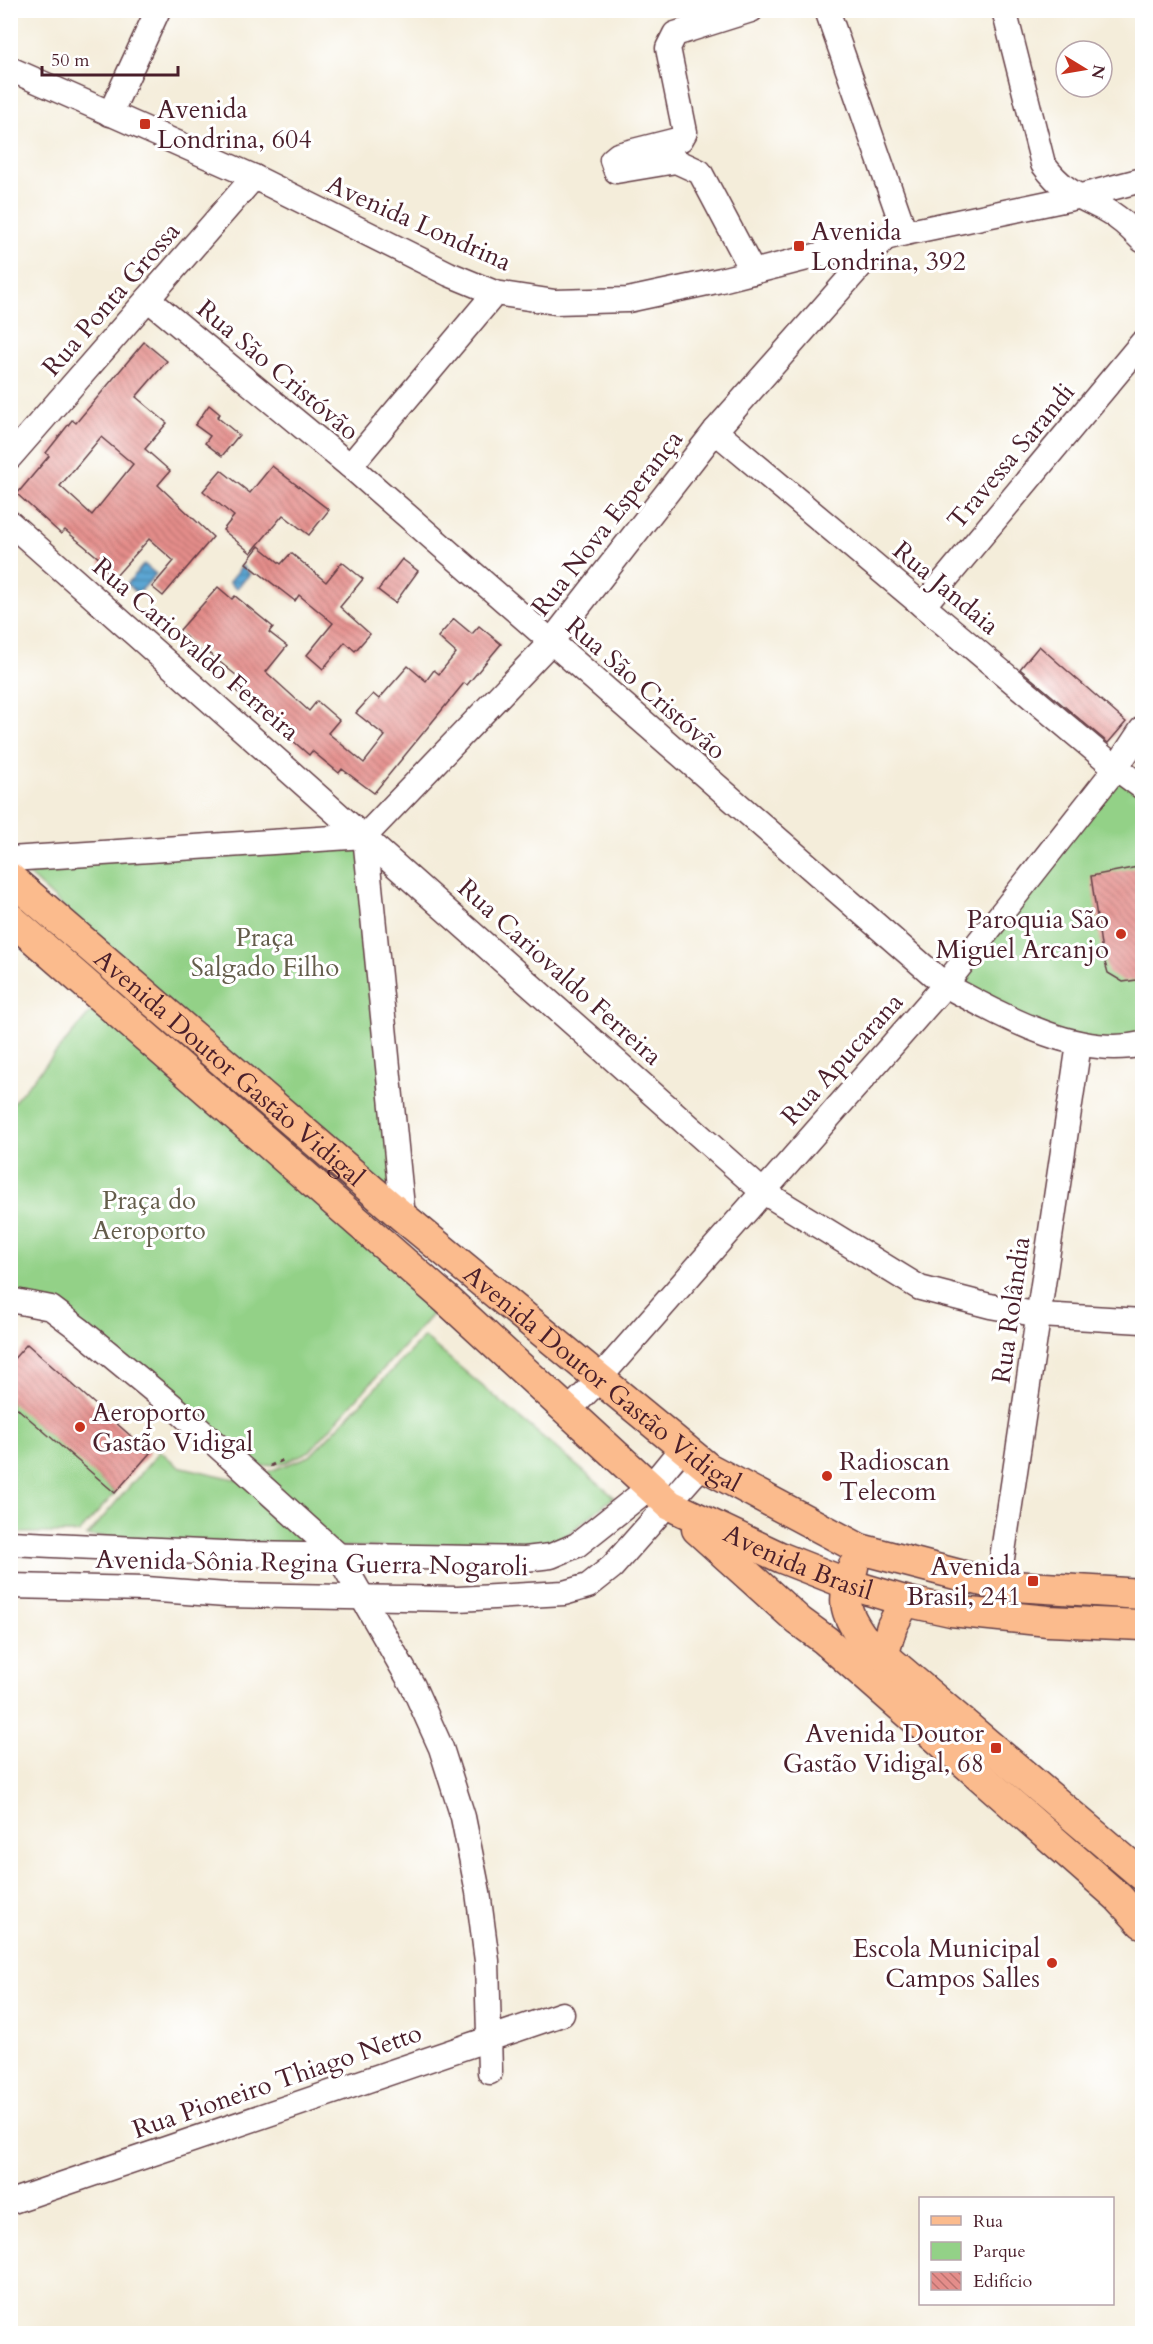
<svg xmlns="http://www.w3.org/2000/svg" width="1153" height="2344" viewBox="0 0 1153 2344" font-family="Cardo,serif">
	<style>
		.park { fill: #93d187; stroke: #6e7859; stroke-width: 1.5 }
		.water { fill: url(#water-rules); stroke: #52627f; stroke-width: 1.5 }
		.building { fill: url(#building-back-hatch); fill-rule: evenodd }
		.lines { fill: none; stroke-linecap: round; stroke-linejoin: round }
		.minor-casing { stroke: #643e45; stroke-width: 27 }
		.major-casing { stroke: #643e45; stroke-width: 33 }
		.path { stroke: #643e45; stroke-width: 3; stroke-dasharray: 4.5 4.5; stroke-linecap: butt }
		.minor { stroke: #fff; stroke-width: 24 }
		.major { stroke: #fbbb8d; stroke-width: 30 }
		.poi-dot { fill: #c8321e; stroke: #fff; stroke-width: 2 }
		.labels { text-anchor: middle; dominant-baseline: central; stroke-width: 6; stroke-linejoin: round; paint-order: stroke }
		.poi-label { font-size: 26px; fill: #4a1f2b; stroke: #fff; text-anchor: start }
		.street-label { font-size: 26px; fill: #4a1f2b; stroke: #fff }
		.park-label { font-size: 26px; fill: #645d4b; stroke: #fff }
	</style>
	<defs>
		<pattern id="water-rules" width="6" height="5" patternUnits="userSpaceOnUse" patternTransform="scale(1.5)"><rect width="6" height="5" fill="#5ba6d3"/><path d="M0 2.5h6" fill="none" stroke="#4d87ab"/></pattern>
		<pattern id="building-back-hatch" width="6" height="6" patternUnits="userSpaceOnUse" patternTransform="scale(1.5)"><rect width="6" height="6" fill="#e48d8a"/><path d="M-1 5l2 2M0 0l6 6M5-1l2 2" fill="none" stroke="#bb7371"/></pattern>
	</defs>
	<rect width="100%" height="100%" fill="#fff"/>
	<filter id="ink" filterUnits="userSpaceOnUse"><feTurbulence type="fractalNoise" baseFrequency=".0167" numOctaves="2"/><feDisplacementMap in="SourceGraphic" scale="12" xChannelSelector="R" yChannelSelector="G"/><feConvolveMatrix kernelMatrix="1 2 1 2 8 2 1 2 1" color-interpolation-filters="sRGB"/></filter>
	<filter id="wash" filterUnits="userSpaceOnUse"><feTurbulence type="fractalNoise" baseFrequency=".008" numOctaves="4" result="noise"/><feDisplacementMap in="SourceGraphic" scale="24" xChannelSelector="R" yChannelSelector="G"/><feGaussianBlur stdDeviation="1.35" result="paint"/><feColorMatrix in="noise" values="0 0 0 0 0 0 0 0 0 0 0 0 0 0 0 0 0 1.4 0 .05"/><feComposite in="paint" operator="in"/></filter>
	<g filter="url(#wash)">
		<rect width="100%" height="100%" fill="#f4edda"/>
		<g class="park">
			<polygon points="1116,768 1142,787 1142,1044 1079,1044 947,986"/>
			<polygon points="365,836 403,1217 11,859"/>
			<polygon points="102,999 446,1299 310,1451 286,1462 244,1470 79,1329 11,1300 11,1105"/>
			<polygon points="424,1337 614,1497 558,1542 463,1549 294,1546 87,1536 160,1451 178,1466 243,1481 310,1456"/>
			<polygon points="10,1397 115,1493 79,1533 11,1533"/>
		</g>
		<g class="water">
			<polygon points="144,564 156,574 138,594 127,584"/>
			<polygon points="242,566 250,574 236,589 229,582"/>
		</g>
		<g id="blocks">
			<g class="building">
				<path d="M144,342L167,361L136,397L167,423L145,449L170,471L158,485L213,537L163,596L152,587L174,561L149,539L115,577L99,563L101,560L65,530L61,534L17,494L49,456L46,453L61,434L72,420L76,423ZM101,437L133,464L92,515L60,486Z"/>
				<polygon points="209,405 220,414 217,417 239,435 222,456 205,443 210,436 195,425"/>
				<polygon points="272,466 329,510 309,535 283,515 251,553 223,530 234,516 203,491 221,470 250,493"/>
				<polygon points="259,546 281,564 291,553 326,582 342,562 363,579 340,607 370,634 355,651 345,642 323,669 307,655 333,623 299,595 295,601 246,563"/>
				<polygon points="402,559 418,571 395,603 378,590"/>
				<polygon points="218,587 232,599 235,596 273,627 269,632 287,646 266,672 309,711 317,701 339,720 328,733 364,763 385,736 356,713 373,694 379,699 408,666 426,681 434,670 439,674 456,653 438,637 454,619 472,634 479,626 501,644 467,685 464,683 374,793 342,769 339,773 312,751 309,755 234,689 242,680 205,650 203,653 179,631"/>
				<polygon points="1039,646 1126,722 1108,743 1020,669"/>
				<polygon points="1143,866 1143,979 1123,982 1108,973 1102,952 1091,876"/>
				<polygon points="27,1344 150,1453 115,1493 10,1402 10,1363"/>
			</g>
		</g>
	</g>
	<g filter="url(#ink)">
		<use href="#blocks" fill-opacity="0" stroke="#643e45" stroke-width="1.5"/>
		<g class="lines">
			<defs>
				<g id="minor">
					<polyline points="751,10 675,34 668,48 685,132 681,139 618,155 612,160 616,171 676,161 700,172 753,272"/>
					<polyline points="827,10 905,233"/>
					<path d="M1004,10L1043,164C1061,189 1076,195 1102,208C1118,216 1130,228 1142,240"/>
					<polyline points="10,69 254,177 449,274 495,293 555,302 628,300 721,280 905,233 1077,197 1142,180"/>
					<polyline points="110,114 158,10"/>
					<path d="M148,299L350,466L945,985C1001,1015 1077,1059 1142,1044"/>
					<polyline points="715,431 1116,768 1142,787"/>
					<polyline points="10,457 254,177"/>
					<polyline points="350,466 495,293"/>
					<polyline points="10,523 762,1191 920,1288 990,1306 1040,1315 1142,1321"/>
					<polyline points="923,606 1142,343"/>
					<polyline points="365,836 550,643 715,431 885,238"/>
					<polyline points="365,836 403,1217"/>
					<polyline points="10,859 365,836"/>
					<polyline points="10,1300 51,1308 79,1329 181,1413 338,1555 413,1686 441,1748 463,1817 478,1892 487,1961 490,2072"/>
					<polyline points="567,1412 589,1390 945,985 1116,768 1142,729"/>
					<polyline points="10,1543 244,1554 525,1559 551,1556 577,1545 650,1487 682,1448"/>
					<polyline points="998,1585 1079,1044"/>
					<polyline points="10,1586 146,1589 226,1595 458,1599 564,1593 588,1586 612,1567 703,1464"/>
					<polyline points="10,2202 562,2014"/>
				</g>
				<g id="major">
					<path id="s1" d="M10,878L403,1217L708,1468L860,1549L998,1585L1142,1594"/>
					<path id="s2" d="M10,918L446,1299L670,1505L782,1558L848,1584L905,1601L951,1611L1048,1621L1142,1625"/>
					<polyline points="697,1529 799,1621 825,1640 1118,1897 1142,1923"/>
					<path d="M853,1567C843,1601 842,1609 863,1638L1142,1875"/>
					<polyline points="883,1656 892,1626 905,1601"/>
				</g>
			</defs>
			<use href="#minor" class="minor-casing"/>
			<use href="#major" class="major-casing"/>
			<polyline class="path" points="270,1466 285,1459"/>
			<use href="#minor" class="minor"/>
			<use href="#major" class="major"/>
		</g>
	</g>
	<g class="poi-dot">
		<rect x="139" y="118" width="12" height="12" rx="3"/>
		<rect x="793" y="240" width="12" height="12" rx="3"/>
		<circle cx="1121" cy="934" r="6"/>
		<circle cx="80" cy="1427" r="6"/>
		<circle cx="827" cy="1476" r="6"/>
		<rect x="1027" y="1575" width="12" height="12" rx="3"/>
		<rect x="990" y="1742" width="12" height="12" rx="3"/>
		<circle cx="1052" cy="1963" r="6"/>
	</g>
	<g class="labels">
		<g class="poi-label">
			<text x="157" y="109">Avenida<tspan x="157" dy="30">Londrina, 604</tspan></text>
			<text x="811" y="231">Avenida<tspan x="811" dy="30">Londrina, 392</tspan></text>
			<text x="1109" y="919" text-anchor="end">Paroquia São<tspan x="1109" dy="30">Miguel Arcanjo</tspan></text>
			<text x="92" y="1412">Aeroporto<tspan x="92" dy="30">Gastão Vidigal</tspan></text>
			<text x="839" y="1461">Radioscan<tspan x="839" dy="30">Telecom</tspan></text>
			<text x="1021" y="1566" text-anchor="end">Avenida<tspan x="1021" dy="30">Brasil, 241</tspan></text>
			<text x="984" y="1733" text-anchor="end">Avenida Doutor<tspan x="984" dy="30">Gastão Vidigal, 68</tspan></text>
			<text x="1040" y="1948" text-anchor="end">Escola Municipal<tspan x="1040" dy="30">Campos Salles</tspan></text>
		</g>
		<g class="street-label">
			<text transform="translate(419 223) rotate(24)">Avenida Londrina</text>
			<text transform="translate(111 299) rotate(-49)">Rua Ponta Grossa</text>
			<text transform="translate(278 370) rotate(40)">Rua São Cristóvão</text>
			<text transform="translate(1011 456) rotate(-50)">Travessa Sarandi</text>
			<text transform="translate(607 523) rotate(-52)">Rua Nova Esperança</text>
			<text transform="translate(946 588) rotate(40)">Rua Jandaia</text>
			<text transform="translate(196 649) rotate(41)">Rua Cariovaldo Ferreira</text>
			<text transform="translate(646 688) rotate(41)">Rua São Cristóvão</text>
			<text transform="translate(560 972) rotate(42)">Rua Cariovaldo Ferreira</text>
			<text transform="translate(842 1059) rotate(-48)">Rua Apucarana</text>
			<text stroke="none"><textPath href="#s1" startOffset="290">Avenida Doutor Gastão Vidigal</textPath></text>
			<text transform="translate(1011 1310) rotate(-82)">Rua Rolândia</text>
			<text stroke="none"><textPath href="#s1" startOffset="776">Avenida Doutor Gastão Vidigal</textPath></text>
			<text stroke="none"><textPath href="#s2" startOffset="1024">Avenida Brasil</textPath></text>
			<text transform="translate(312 1563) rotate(1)">Avenida Sônia Regina Guerra Nogaroli</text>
			<text transform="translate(277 2081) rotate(-19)">Rua Pioneiro Thiago Netto</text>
		</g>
		<g class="park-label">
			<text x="265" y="937">Praça<tspan x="265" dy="30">Salgado Filho</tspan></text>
			<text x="149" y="1200">Praça do<tspan x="149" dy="30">Aeroporto</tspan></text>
		</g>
	</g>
	<rect width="1153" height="2344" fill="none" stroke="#fff" stroke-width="36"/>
	<rect x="919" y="2197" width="195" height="108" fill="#ffffff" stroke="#b7a5aa" stroke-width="1.5"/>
	<rect x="931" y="2216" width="30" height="9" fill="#fbbb8d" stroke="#b7a5aa" stroke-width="1.5"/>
	<text x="973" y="2227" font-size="18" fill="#4a1f2b">Rua</text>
	<rect x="931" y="2242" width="30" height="18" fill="#93d187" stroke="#b7a5aa" stroke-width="1.5"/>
	<text x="973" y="2257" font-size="18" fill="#4a1f2b">Parque</text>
	<rect x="931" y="2272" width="30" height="18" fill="url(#building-back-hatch)" stroke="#b7a5aa" stroke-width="1.5"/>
	<text x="973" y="2287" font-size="18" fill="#4a1f2b">Edifício</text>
	<g transform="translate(1084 69) rotate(101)"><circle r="28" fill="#ffffff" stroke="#b7a5aa" stroke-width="1.5"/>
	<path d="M0-4.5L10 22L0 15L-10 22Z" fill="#c8321e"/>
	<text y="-9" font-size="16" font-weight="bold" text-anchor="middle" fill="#4a1f2b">N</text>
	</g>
	<path d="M42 66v9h136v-9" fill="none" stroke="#4a1f2b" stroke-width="3"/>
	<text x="51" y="66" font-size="18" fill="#4a1f2b" stroke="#ffffff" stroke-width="4.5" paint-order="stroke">50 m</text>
</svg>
